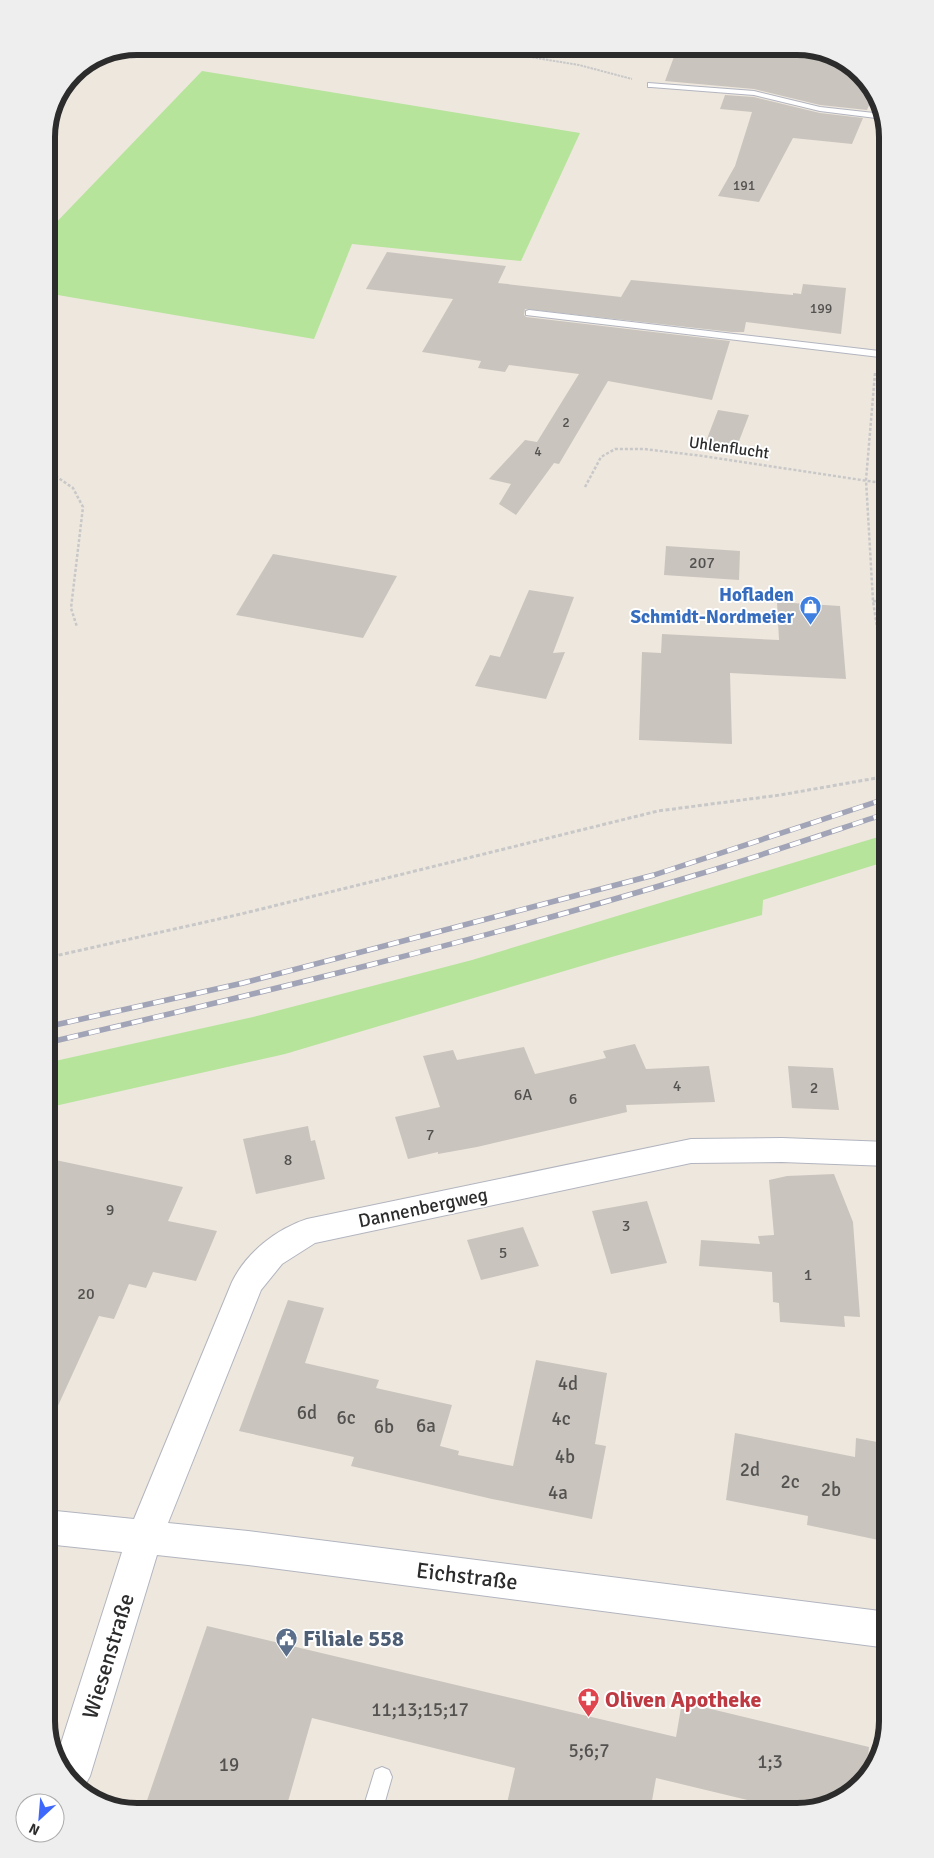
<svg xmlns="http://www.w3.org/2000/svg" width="934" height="1858" viewBox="0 0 934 1858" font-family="Signika,sans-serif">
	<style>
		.green { fill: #b6e49b }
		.building { fill: #c9c4be }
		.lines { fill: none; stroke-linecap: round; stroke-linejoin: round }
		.service-casing { stroke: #b2b5bf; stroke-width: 2 }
		.minor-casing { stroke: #b2b5bf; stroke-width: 2 }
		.path-far2 { stroke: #c8c8c8; stroke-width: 2; stroke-dasharray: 2.5 1; stroke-linecap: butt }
		.path-far1 { stroke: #c8c8c8; stroke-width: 2.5; stroke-dasharray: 3 2; stroke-linecap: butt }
		.path { stroke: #c8c8c8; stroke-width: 3; stroke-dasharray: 4 2.5; stroke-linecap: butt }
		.service { fill: #fff; fill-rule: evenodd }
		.minor { fill: #fff; fill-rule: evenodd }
		.rail-casing { stroke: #a1a4b6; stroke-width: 5.5 }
		.rail { stroke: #fff; stroke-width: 4; stroke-dasharray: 11; stroke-linecap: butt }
		.labels { text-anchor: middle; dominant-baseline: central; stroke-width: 4; stroke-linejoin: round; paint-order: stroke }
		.far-number-label { font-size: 14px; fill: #535250 }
		.far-street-label { font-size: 16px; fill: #2c2c2c; stroke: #fff }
		.number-label { font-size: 16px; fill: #535250 }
		.shop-label { font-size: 19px; font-weight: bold; fill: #366cbe; stroke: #fff; text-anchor: end }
		.street-label { font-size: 19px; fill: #2c2c2c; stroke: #fff }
		.near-number-label { font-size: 19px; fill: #535250 }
		.near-street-label { font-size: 22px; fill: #2c2c2c; stroke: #fff }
		.near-service-label { font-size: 22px; font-weight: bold; fill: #4e5e75; stroke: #fff; text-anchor: start }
		.near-health-label { font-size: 22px; font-weight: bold; fill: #be3a42; stroke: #fff; text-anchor: start }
		.rim { fill: none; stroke: #2c2c2c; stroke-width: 6 }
	</style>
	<rect width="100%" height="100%" fill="#eee7de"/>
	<g class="green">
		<polygon points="202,71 580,133 521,261 352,244 314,339 46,293 46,233"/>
		<polygon points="878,837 884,862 763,900 762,915 615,956 285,1054 46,1108 46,1063 253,1017 472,960"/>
	</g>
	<g class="building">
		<polygon points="678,46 803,46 852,65 874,94 867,110 820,105 754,89 665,81"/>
		<polygon points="725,95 754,97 820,113 863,118 852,144 793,138 759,202 718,196 735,166 752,112 720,109"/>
		<polygon points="387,252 506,266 498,283 621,297 631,280 793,295 793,293 801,294 803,284 846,288 841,334 746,322 744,332 732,332 525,309 524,315 526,317 730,341 712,400 608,381 559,464 554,463 516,515 499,504 511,484 489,479 525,440 537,442 579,374 509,365 505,372 478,368 481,361 422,352 453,299 366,289"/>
		<polygon points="718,410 749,415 736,449 705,444"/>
		<polygon points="666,546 740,551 739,580 664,575"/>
		<polygon points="273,554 397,576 363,638 236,615"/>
		<polygon points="529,590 574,597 553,653 565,652 546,699 475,686 490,655 500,657"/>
		<polygon points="777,602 840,606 846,679 730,673 732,744 639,740 642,652 661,653 662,634 779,640"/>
		<polygon points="635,1044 646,1069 709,1066 715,1102 626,1105 627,1112 477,1147 438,1154 438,1152 408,1159 395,1117 440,1107 423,1056 453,1050 457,1060 524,1047 535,1074 606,1058 603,1051"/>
		<polygon points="788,1066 833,1068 839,1110 792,1108"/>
		<polygon points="308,1126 311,1141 315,1140 325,1179 256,1194 243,1139"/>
		<polygon points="46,1158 183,1187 168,1221 217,1231 196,1281 153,1272 146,1288 129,1284 114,1319 99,1316 46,1432"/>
		<polygon points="834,1174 853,1222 860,1317 844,1316 845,1327 780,1322 779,1303 773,1302 772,1272 699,1266 701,1240 760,1244 758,1236 774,1235 769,1180 787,1176"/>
		<polygon points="647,1201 667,1263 611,1274 592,1211"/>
		<polygon points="523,1227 539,1266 481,1280 467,1240"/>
		<polygon points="288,1300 324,1308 305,1363 379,1380 376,1388 452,1405 440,1446 459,1451 458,1455 513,1466 536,1360 607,1373 595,1444 606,1446 592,1519 492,1499 351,1466 354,1457 239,1431"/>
		<polygon points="735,1433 855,1457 856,1438 888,1444 888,1542 807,1525 808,1516 726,1500"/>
		<polygon points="207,1626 676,1737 682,1702 869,1747 866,1777 831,1805 797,1812 656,1778 650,1812 505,1812 515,1768 312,1718 285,1812 143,1812"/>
	</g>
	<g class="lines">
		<defs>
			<g id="service">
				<polygon points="648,83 754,91 820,107 883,114 884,119 820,111 754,95 651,87 648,87"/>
				<polygon points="529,310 888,352 888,358 526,315 526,311"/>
				<polygon points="382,1767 389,1770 392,1777 382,1812 362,1812 375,1770"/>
			</g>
			<path id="minor" d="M782,1138L888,1142V1166L782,1162L691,1163L315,1243L282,1264L261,1290L168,1523L248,1531L888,1612V1648L248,1565L157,1555L90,1776L82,1791L56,1759L122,1552L46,1544V1510L134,1519L232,1282C246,1253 276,1229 307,1219L691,1139Z"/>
		</defs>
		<use href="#service" class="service-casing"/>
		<use href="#minor" class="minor-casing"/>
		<g class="path-far2">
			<polyline points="463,46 579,65 632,79"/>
			<polyline points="884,305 888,279"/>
		</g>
		<g class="path-far1">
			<polyline points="880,332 884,304"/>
			<polyline points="875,373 866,480 873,601 888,698"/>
			<polyline points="46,473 54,475 73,488 83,507 71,608 77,627"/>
			<polyline points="585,487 601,457 615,449 644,449 703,456 888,484"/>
			<polyline points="873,601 888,602"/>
		</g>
		<polyline class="path" points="46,958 241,914 658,811 780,795 888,776"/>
		<use href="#service" class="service"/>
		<use href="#minor" class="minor"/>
		<defs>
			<g id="rail">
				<polyline points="46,1027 243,983 654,875 888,798"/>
				<path d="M46,1043C264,992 482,940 696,875C760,856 824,834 888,813"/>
			</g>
		</defs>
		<use href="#rail" class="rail-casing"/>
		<use href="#rail" class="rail"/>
	</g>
	<defs>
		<symbol id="shop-pin" viewBox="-11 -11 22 30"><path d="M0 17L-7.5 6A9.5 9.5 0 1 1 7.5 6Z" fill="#3f7fe0" stroke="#fff"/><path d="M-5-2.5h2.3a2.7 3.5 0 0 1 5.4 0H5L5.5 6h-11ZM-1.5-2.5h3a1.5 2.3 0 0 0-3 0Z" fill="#fff"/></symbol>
		<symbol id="civic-pin" viewBox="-11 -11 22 30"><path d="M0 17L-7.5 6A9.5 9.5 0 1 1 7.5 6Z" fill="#5c6f8a" stroke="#fff"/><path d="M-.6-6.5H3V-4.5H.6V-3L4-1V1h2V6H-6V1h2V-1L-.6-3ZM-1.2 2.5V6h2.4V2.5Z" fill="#fff"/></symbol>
		<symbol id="pharmacy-pin" viewBox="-11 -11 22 30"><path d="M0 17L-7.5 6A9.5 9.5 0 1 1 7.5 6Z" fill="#e0444e" stroke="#fff"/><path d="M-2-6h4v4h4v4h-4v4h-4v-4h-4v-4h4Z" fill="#fff"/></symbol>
	</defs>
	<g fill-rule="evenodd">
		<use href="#shop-pin" x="798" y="594" width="25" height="34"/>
		<use href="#civic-pin" x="274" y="1626" width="25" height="34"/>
		<use href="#pharmacy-pin" x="576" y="1686" width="25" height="34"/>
	</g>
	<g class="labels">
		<g class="far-number-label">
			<text x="744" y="185">191</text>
			<text x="821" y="308">199</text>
			<text x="566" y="422">2</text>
			<text x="538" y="451">4</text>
		</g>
		<g class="far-street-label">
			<text transform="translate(729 448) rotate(8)">Uhlenflucht</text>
		</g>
		<g class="number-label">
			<text x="702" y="563">207</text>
			<text x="677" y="1086">4</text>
			<text x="814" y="1088">2</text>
			<text x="523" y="1095">6A</text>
			<text x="573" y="1099">6</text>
			<text x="430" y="1135">7</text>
			<text x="288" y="1160">8</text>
			<text x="110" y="1210">9</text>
			<text x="626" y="1226">3</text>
			<text x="503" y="1253">5</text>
			<text x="808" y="1275">1</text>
			<text x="86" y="1294">20</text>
		</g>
		<g class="shop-label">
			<text x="794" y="595">Hofladen<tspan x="794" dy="22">Schmidt-Nordmeier</tspan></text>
		</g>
		<g class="street-label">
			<text transform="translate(423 1208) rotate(-12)">Dannenbergweg</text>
		</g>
		<g class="near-number-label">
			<text x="568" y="1384">4d</text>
			<text x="307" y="1413">6d</text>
			<text x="346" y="1418">6c</text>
			<text x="561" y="1419">4c</text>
			<text x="426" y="1426">6a</text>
			<text x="384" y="1427">6b</text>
			<text x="565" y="1457">4b</text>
			<text x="750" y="1470">2d</text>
			<text x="790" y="1482">2c</text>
			<text x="831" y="1490">2b</text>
			<text x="558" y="1493">4a</text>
			<text x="420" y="1710">11;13;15;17</text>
			<text x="589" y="1751">5;6;7</text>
			<text x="770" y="1762">1;3</text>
			<text x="229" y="1765">19</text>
		</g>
		<g class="near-street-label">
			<text transform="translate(467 1576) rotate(7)">Eichstraße</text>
			<text transform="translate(108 1656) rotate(-73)">Wiesenstraße</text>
		</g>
		<g class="near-service-label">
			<text x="303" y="1638">Filiale 558</text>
		</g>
		<g class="near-health-label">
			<text x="605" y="1699">Oliven Apotheke</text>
		</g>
	</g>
	<path d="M0 0H934V1858H0ZM137 55H797A82 82 0 0 1 879 137V1721A82 82 0 0 1 797 1803H137A82 82 0 0 1 55 1721V137A82 82 0 0 1 137 55Z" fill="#eee" fill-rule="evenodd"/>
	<path class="rim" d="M137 55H797A82 82 0 0 1 879 137V1721A82 82 0 0 1 797 1803H137A82 82 0 0 1 55 1721V137A82 82 0 0 1 137 55Z"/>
	<g transform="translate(40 1818) rotate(206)"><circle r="24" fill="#ffffff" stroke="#ababab"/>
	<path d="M0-4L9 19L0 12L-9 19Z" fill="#3e67fb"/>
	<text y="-8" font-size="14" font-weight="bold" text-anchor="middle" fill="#2c2c2c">N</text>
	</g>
</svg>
